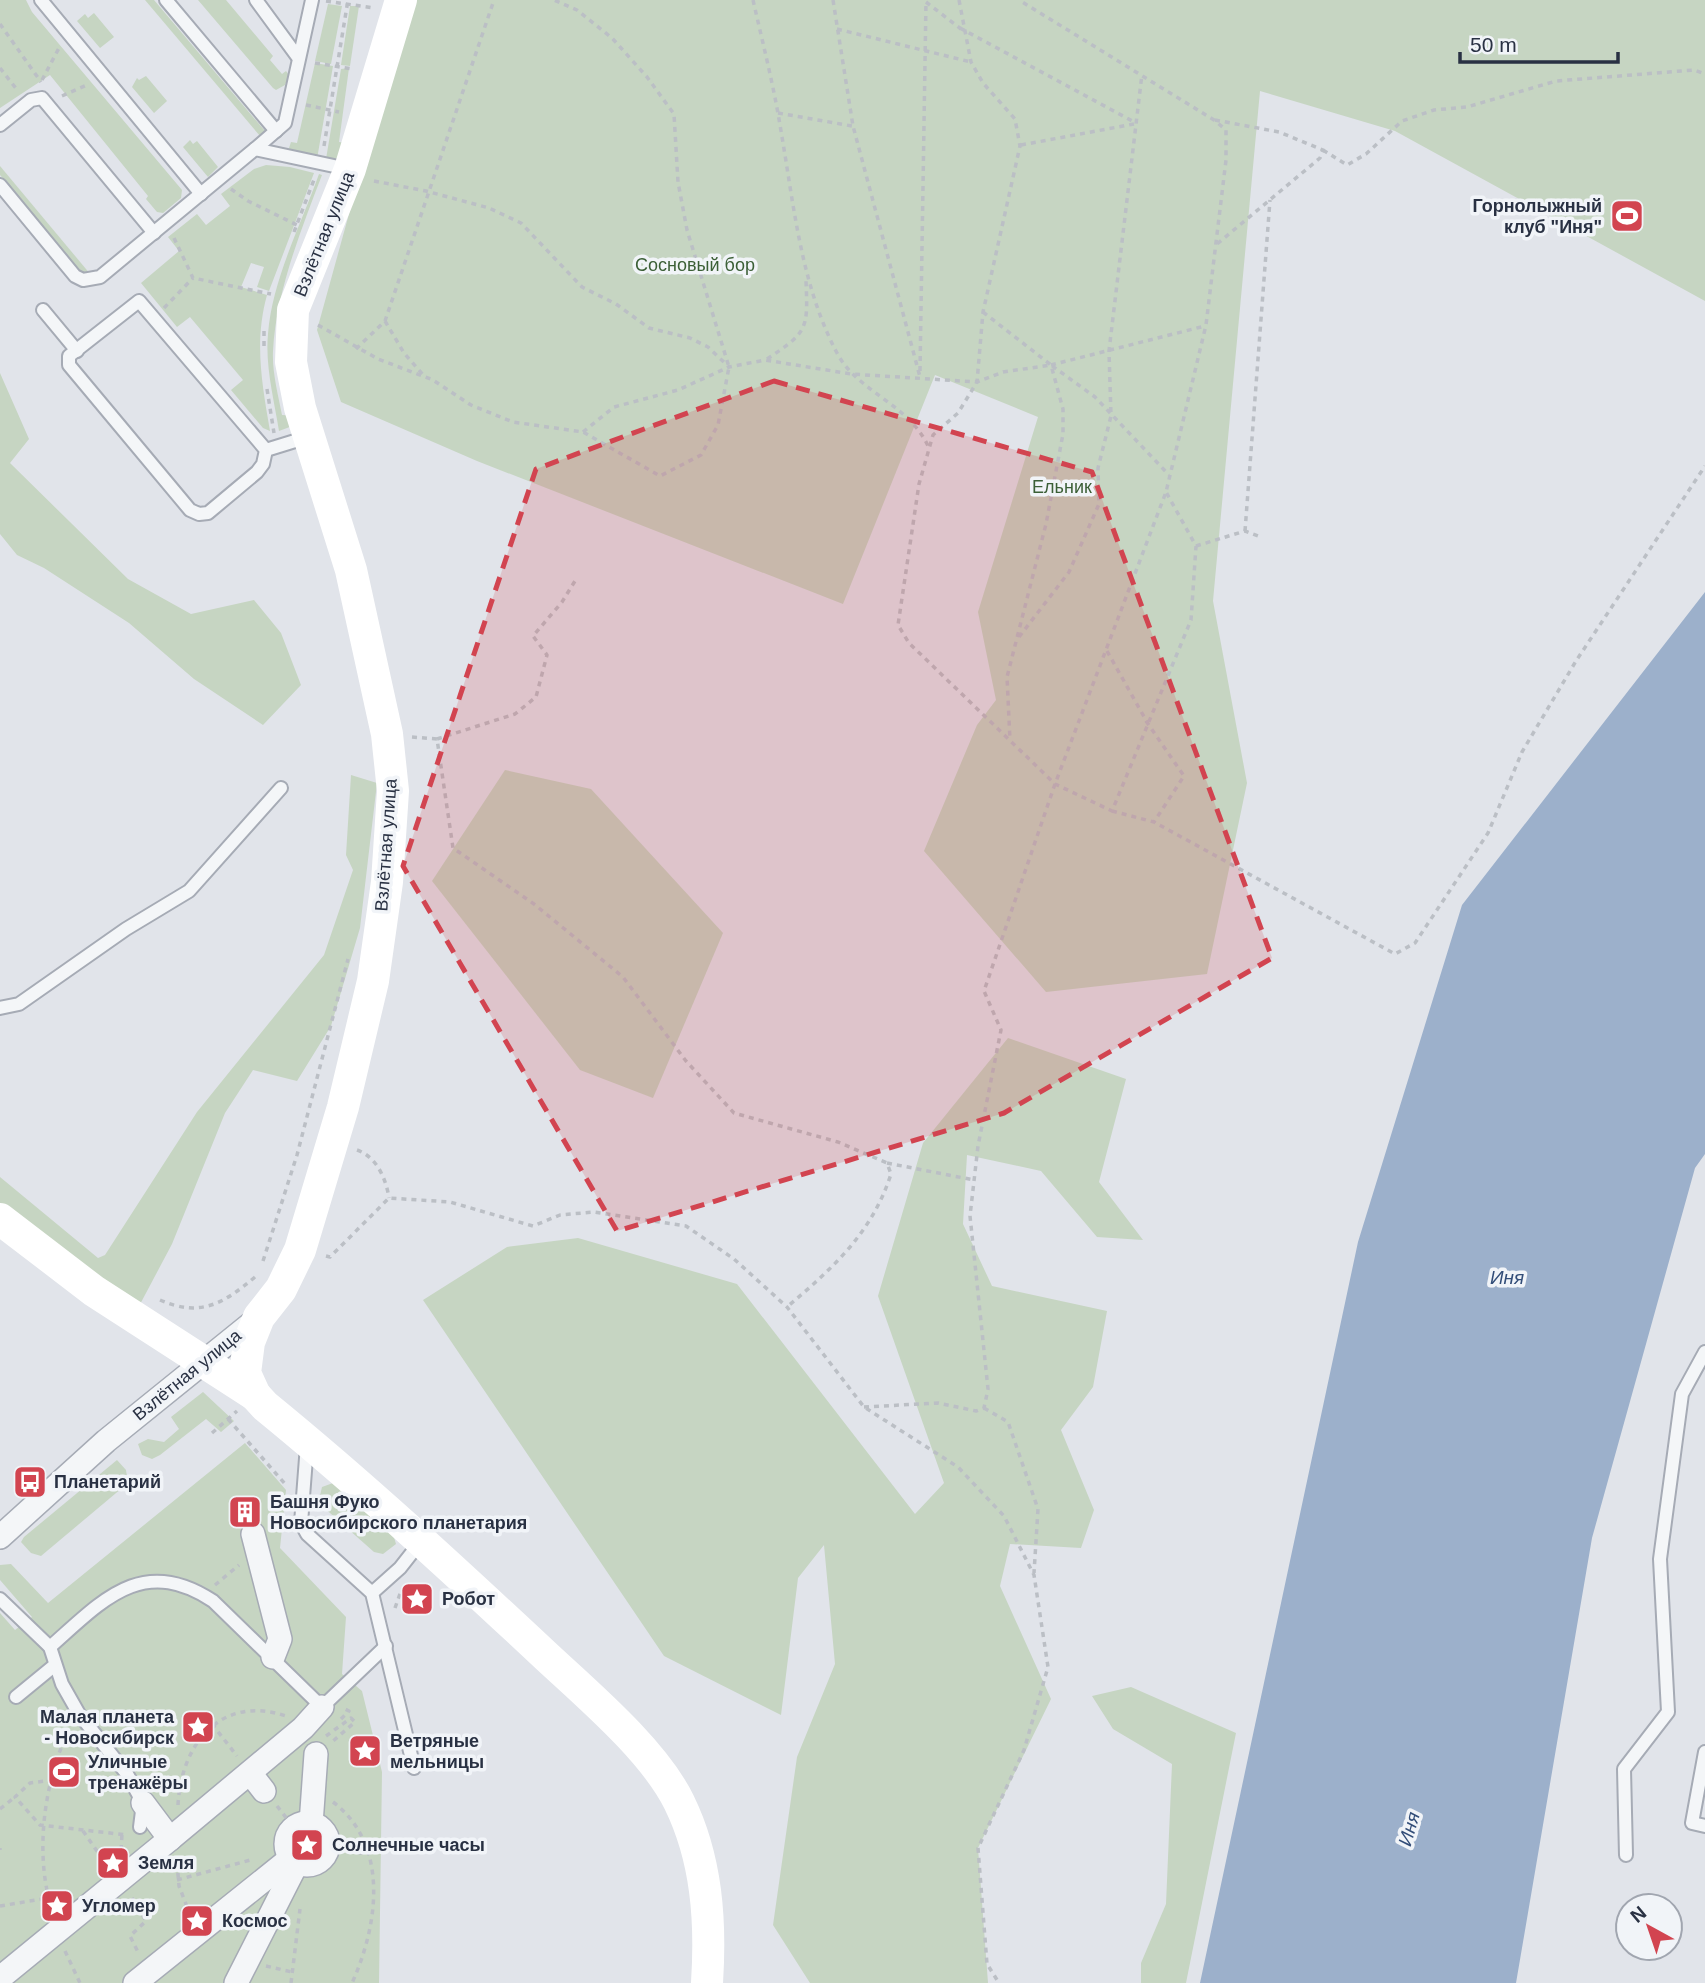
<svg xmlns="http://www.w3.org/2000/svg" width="1705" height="1983" viewBox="0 0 1705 1983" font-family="Arial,sans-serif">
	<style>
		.green { fill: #c6d5c2 }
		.water { fill: #9cb0cb }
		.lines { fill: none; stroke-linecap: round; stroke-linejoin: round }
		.lane-casing { stroke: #a6abb5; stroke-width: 16 }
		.street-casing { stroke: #a6abb5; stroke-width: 26 }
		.path { stroke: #bbbfc5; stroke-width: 3.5; stroke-dasharray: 5 5; stroke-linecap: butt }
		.lane { stroke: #f4f6f8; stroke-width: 12 }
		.street { stroke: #f4f6f8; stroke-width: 23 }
		.secondary { stroke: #fff; stroke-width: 32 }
		.marked { fill: #d24450; fill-opacity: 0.2; stroke: #d24450; stroke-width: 5; stroke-dasharray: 14 9; stroke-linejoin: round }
		.labels { text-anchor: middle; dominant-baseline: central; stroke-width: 7; stroke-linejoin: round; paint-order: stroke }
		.poi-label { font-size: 18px; font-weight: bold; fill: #293143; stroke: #f1f4f8; text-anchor: start }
		.street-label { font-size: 18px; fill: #293143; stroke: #f1f4f8 }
		.park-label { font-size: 18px; fill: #3b5f36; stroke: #f1f4f8 }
		.water-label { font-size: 19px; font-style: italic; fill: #324d78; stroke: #f1f4f8 }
	</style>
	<rect width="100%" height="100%" fill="#e1e4ea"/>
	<g class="green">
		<polygon points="0,0 26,0 32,12 182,190 181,198 163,213 157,212 146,199 148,196 50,75 0,108"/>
		<polygon points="145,0 154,0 265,131 260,136"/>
		<polygon points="198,0 226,0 273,56 270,60 282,74 286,71 289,75 285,85 276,90 273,88"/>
		<polygon points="408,0 1705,0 1705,301 1395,131 1260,91 1213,601 1247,783 1207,974 1046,992 924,851 977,725 996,700 978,612 1038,417 935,375 843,604 477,461 341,402 317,330"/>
		<polygon points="328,4 342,6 331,64 315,61"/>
		<polygon points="350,6 359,6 350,66 341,65"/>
		<polygon points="94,13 114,37 100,48 77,21 85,14 88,18"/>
		<polygon points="315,63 333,66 317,159 293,154 289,148 291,142 297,143"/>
		<polygon points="349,68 339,142 347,143 343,158 326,159 341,69"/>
		<polygon points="146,76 167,101 154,113 132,87 137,78 139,80"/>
		<polygon points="190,140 193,144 197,141 218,167 208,177 183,147"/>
		<path d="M266,165L290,167L314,173L269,291L257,287L264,267L251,263L241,287L267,295C254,342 262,384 270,431L263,428L231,390L243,380L190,317L177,327L141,283L179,251L168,237L197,214L206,225L230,206L221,194L254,169Z"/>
		<polygon points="0,166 91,275 83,275 0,175"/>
		<path d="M319,174L322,175C301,230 276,292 273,351C272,372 278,394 282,415L299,416L295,425L279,431C274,399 265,366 268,334C272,280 301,225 319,174Z"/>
		<polygon points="0,373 29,439 10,463 128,579 191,614 254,600 281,633 301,685 263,725 194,679 129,623 44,568 17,555 0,534"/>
		<polygon points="505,770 591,789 723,933 653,1098 580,1070 432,881"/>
		<polygon points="351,775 377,783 360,928 331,1026 297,1081 253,1070 225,1113 172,1244 137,1310 0,1208 0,1177 98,1258 105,1255 197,1112 324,955 353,870 346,855"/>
		<polygon points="1008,1038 1126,1079 1099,1182 1143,1240 1097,1237 1041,1171 967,1155 963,1224 992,1286 1107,1311 1093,1387 1061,1430 1094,1510 1081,1548 1010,1544 1000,1586 1051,1699 978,1848 988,1983 810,1983 773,1925 797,1757 835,1664 824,1545 798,1578 781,1715 664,1656 423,1300 507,1247 578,1238 737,1284 915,1514 944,1483 878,1296 923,1143"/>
		<polygon points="203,1392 234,1421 221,1432 206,1419 160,1455 152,1459 142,1455 138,1444 148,1439 164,1442 179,1429 171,1417"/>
		<polygon points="245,1443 286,1490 280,1548 346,1617 342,1674 362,1691 382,1772 379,1983 0,1983 0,1613 15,1630 32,1617 0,1580 0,1565 11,1564 48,1603"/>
		<polygon points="117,1460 126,1470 128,1483 41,1556 31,1553 21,1542 24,1537"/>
		<polygon points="333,1483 393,1534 396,1544 383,1554 374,1552 321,1505 319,1500 322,1487"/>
		<polygon points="1131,1687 1236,1733 1186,1983 1141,1983 1141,1963 1166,1904 1172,1764 1113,1729 1092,1696"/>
	</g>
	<polygon class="water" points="1705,592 1705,1154 1695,1168 1592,1538 1516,1983 1200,1983 1358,1242 1462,905"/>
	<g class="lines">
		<defs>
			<g id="lane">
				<polyline points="41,0 201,194"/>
				<polyline points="166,0 276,131"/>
				<polyline points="256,0 297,56"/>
				<polyline points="0,125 31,100 42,98 154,233"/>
				<polyline points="255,149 285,123 312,0"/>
				<polyline points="0,185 75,276 83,280 100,277 255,149 348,169"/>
				<polyline points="43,310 77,351"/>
				<polyline points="266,450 263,464 257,472 208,513 199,514 190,510 69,365 69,356 139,301 266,450 308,437"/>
				<polyline points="0,1008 19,1004 126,929 189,891 281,788"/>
				<polyline points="307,1445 301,1523 307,1534 372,1593 414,1768"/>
				<polyline points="372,1593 400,1568 422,1540"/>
				<path d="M0,1599L50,1647C102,1601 142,1554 213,1601L322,1707L386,1646"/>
				<polyline points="50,1647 62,1684 79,1714 127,1774 143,1803 140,1827"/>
				<polyline points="16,1697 55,1665"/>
				<polyline points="1705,1752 1692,1823 1705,1826"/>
				<polyline points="1626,1855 1624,1769 1668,1712 1660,1559 1682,1394 1705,1352"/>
			</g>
			<g id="street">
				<polyline points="253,1534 280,1639 273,1657"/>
				<polyline points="0,1537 106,1441 257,1319"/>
				<polyline points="250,1773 264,1791"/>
				<polyline points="143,1803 170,1839 303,1728 322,1707"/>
				<circle cx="307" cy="1844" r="21"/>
				<polyline points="311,1824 316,1754"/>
				<polyline points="0,1978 170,1839"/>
				<polyline points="135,1983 291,1858"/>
				<polyline points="236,1983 297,1863"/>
			</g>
		</defs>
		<use href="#lane" class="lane-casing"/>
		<use href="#street" class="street-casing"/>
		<g class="path">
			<path d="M753,0C763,44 774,87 781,131C794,206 801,285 837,353C858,393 909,403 929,448"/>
			<polyline points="833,0 853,126 920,377"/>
			<polyline points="959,0 971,62 983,83 1015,119 1020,146 983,312 977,382 958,413 933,435 919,484 898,625 909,643 1055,784 1112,811 1191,620 1196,546 1166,492"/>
			<polyline points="326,1 374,8"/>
			<polyline points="926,2 961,29"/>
			<polyline points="0,24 41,82"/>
			<polyline points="960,28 1136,123"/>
			<polyline points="837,29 971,62"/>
			<polyline points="315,63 353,69"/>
			<polyline points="0,68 18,91"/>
			<polyline points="42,80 59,48"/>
			<polyline points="62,96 89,84"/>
			<polyline points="306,105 339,112"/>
			<polyline points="778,113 852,126"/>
			<polyline points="1215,120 1279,132 1323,150 1320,158 1217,244"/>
			<polyline points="1021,145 1134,124"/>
			<polyline points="324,146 348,0"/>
			<polyline points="1323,150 1347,165 1366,154 1402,121 1434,110 1467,107 1556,81 1694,70 1705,74"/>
			<polyline points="374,181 426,191 489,208 521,223 582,287 616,304 649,328 690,338 708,347 729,367 765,360 851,374 977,382 1003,372 1051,365 1095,397 1169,475"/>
			<polyline points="231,189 248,201 297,225"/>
			<polyline points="294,232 315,177"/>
			<polyline points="174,238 193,278 271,294"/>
			<polyline points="164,308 193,278"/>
			<polyline points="983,312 1051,365 1063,409 1063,434 1046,524 1007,677 1010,740"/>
			<polyline points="385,321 404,353 424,376"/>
			<polyline points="318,325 378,359 433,380 471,405 513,422 583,432 660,476 701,455 718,425 729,367 687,230 678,182 674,114 647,77 612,38 577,10 554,0"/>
			<polyline points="264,346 264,326"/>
			<polyline points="356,349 385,321 494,0"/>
			<path d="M767,359C808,332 808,329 806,281"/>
			<polyline points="1051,365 1205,326"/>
			<polyline points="920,371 926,1"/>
			<polyline points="267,389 274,433"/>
			<polyline points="583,432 614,407 678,390 729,367"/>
			<polyline points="1245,531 1270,200"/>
			<polyline points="1196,546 1245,531 1261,537"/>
			<polyline points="1019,637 1069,572 1099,504 1098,468 1111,416 1109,351 1142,74"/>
			<polyline points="1107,651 1147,722"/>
			<polyline points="1146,721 1184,776 1154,822"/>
			<path d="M412,737L437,739L453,848L534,904L623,977L686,1061L734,1113L838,1142L887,1163L891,1174C872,1233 833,1268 787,1307"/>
			<polyline points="437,739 515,714 536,697 547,655 533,636 562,602 575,581"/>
			<polyline points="1112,811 1154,822 1395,954 1415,943 1488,833 1522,752 1576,661 1705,466"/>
			<path d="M357,1150C377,1157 386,1179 389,1198"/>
			<polyline points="887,1163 974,1180"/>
			<polyline points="326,1256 330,1257 389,1198 450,1202 533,1226 560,1215 594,1212 686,1226 734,1259 787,1307 864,1407 958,1467 1004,1516 1034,1575 1048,1667 1024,1750 978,1848 987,1964 999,1983"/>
			<polyline points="263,1261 297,1155 348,959"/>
			<path d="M160,1300C201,1318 224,1303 255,1277"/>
			<polyline points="864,1407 938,1403 976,1411 984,1408 988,1389 970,1216 978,1146 1001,1030 984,991 1055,784 1166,492 1206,325 1226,160 1226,130 1214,120 1019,0"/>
			<polyline points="984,1408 1008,1422 1038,1509 1034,1573"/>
			<polyline points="228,1419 287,1486"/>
			<polyline points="212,1433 237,1411"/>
			<polyline points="215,1585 239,1565"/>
			<polyline points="395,1608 401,1591"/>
			<polyline points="341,1719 349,1711 345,1709"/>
			<polyline points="212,1724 237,1756"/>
			<polyline points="326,1736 351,1718 355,1722 332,1742"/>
			<polyline points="53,1780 30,1783 15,1797 40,1825 127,1835"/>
			<path d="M333,1802C390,1845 378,1926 352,1983"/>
			<path d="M178,1805C181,1744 221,1694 286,1716"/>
			<polyline points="277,1806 288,1820"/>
			<polyline points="0,1809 15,1797"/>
			<polyline points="83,1831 106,1864"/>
			<polyline points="0,1848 0,1850"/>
			<polyline points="328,1849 369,1854"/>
			<polyline points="121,1850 122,1834"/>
			<polyline points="177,1863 179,1886 189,1912"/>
			<polyline points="177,1880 254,1859"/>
			<polyline points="132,1898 146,1921 130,1936 139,1954"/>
			<polyline points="0,1906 66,1895"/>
			<path d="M52,1910C34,1853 44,1781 70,1727"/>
			<polyline points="65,1951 80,1983"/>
			<polyline points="266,1966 292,1972"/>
			<polyline points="291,1983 300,1909"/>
		</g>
		<use href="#lane" class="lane"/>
		<use href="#street" class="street"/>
		<g class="secondary">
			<path d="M401,0L350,169L293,310L291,362L300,408L351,570L387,734L393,791L387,882L373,981L343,1107L300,1250L281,1289L259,1317L249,1342L245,1373L255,1395L265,1406C363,1486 455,1571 547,1657C589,1696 654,1751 679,1802C707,1859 711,1921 707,1983"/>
			<polyline points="0,1219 94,1291 255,1395"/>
		</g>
	</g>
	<path class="marked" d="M774,381L1092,472L1272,958L1004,1113L617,1231L403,866L536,469Z"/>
	<defs>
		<symbol id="stadium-square" viewBox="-11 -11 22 22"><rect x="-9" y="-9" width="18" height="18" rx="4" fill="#d24450" stroke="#f1f4f8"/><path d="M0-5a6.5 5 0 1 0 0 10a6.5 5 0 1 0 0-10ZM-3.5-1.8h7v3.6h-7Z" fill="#fff"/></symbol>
		<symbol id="bus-square" viewBox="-11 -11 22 22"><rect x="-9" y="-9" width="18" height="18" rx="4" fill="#d24450" stroke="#f1f4f8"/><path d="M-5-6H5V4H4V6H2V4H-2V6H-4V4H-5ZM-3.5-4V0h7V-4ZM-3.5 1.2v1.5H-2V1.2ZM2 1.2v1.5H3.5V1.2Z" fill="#fff"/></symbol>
		<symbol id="building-square" viewBox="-11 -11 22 22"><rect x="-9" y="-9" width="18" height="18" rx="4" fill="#d24450" stroke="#f1f4f8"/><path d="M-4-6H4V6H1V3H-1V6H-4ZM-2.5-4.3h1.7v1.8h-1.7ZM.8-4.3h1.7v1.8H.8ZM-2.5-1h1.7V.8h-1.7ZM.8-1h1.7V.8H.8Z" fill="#fff"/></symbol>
		<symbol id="sight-square" viewBox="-11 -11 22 22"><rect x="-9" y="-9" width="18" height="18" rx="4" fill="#d24450" stroke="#f1f4f8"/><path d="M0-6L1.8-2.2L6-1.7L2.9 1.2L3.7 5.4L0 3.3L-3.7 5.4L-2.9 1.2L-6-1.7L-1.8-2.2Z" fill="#fff"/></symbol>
	</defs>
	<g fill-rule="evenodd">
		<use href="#stadium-square" x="1608" y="197" width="38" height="38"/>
		<use href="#bus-square" x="11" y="1463" width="38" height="38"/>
		<use href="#building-square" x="226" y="1493" width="38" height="38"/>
		<use href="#sight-square" x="398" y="1580" width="38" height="38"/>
		<use href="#sight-square" x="179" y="1708" width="38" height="38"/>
		<use href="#sight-square" x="346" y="1732" width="38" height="38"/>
		<use href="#stadium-square" x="45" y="1753" width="38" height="38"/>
		<use href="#sight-square" x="288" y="1826" width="38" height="38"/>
		<use href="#sight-square" x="94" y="1844" width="38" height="38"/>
		<use href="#sight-square" x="38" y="1887" width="38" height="38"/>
		<use href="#sight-square" x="178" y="1902" width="38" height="38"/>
	</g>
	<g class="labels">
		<g class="poi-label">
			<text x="1602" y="206" text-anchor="end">Горнолыжный<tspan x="1602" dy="21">клуб "Иня"</tspan></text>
			<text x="54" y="1482">Планетарий</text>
			<text x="270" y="1502">Башня Фуко<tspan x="270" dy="21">Новосибирского планетария</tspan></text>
			<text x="442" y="1599">Робот</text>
			<text x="174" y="1717" text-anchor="end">Малая планета<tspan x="174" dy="21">- Новосибирск</tspan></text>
			<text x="390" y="1741">Ветряные<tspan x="390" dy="21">мельницы</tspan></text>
			<text x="88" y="1762">Уличные<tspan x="88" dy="21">тренажёры</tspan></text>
			<text x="332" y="1845">Солнечные часы</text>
			<text x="138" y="1863">Земля</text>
			<text x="82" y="1906">Угломер</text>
			<text x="222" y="1921">Космос</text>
		</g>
		<g class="street-label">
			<text transform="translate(324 234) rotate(-68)">Взлётная улица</text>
			<text transform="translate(386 845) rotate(-86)">Взлётная улица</text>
			<text transform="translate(187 1375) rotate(-39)">Взлётная улица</text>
		</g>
		<g class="park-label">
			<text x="695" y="265">Сосновый бор</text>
			<text x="1062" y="487">Ельник</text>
		</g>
		<g class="water-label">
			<text x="1507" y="1277">Иня</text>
			<text transform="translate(1409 1829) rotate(-74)">Иня</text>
		</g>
	</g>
	<g transform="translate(1649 1927) rotate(320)"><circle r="33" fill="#f1f4f8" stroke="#a1a6b0" stroke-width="2"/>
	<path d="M0-5L12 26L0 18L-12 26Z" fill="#d24450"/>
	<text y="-10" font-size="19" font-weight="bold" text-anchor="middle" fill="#293143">N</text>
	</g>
	<path d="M1460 52v10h158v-10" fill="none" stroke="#293143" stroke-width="3.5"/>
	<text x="1470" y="52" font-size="21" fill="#293143" stroke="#f1f4f8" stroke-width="5" paint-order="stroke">50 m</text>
</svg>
